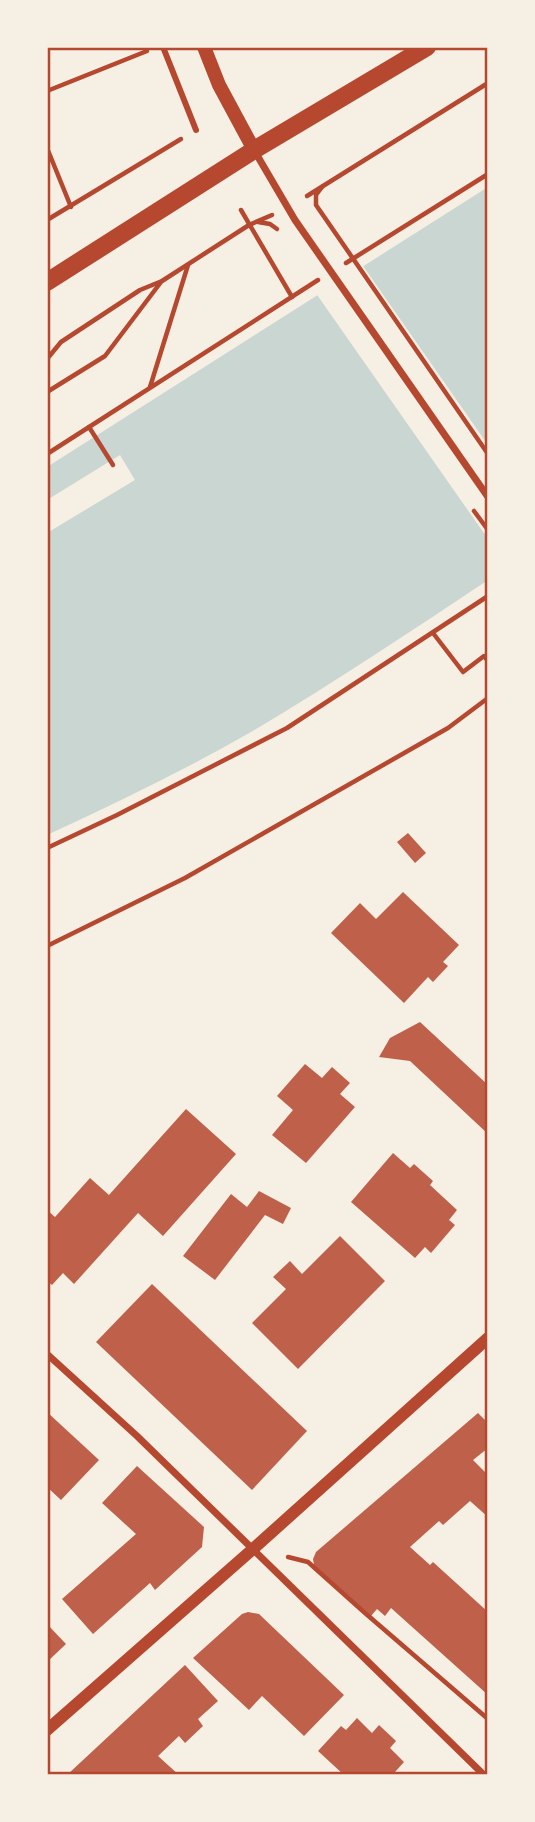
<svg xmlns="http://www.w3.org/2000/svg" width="535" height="1822" viewBox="0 0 535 1822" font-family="Raleway,sans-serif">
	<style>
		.water { fill: #c9d6d2 }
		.pier { fill: #f6efe4 }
		.building { fill: #bf614a }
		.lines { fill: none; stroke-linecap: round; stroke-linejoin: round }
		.path { stroke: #b5482f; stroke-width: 4.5 }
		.pedestrian { stroke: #b5482f; stroke-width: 6 }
		.minor { stroke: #b5482f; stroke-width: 7 }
		.tertiary { stroke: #b5482f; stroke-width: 12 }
		.secondary { stroke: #b5482f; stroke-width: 14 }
		.primary { stroke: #b5482f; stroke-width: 18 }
		.neatline { fill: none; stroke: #b5482f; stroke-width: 2.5 }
	</style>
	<rect width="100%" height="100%" fill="#f6efe4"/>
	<path class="water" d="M488,187V580C410,632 332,684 251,732C185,770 116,803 47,835V467Z"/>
	<g class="pier">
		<polygon points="361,263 488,445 488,539 315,292"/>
		<polygon points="120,455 135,480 47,533 47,500"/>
	</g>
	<g class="building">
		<polygon points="408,833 426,853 415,863 397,842"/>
		<polygon points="403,892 459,945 443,962 448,966 433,982 428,977 404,1003 331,933 360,903 376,919"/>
		<polygon points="420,1022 488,1085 488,1134 410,1061 379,1057 390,1038"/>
		<polygon points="305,1064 322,1078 332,1067 350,1083 340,1094 355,1107 306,1163 272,1135 293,1110 277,1096"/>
		<polygon points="186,1109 236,1154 163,1236 138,1213 74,1284 63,1273 52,1285 47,1281 47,1210 55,1217 90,1178 109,1195"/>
		<polygon points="393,1153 410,1168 414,1164 433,1181 430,1185 457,1210 449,1220 455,1225 431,1253 425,1247 415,1258 351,1202"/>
		<polygon points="259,1191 291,1208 283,1224 265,1215 215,1280 183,1256 231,1194 247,1207"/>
		<polygon points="340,1236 385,1281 298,1369 252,1323 286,1289 273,1277 290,1261 302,1274"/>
		<polygon points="152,1284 307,1431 252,1490 96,1342"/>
		<polygon points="47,1412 99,1460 61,1500 47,1487"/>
		<polygon points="478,1413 488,1423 488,1448 473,1460 488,1475 488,1517 470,1501 443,1525 439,1521 410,1547 430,1565 433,1562 488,1612 488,1695 391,1608 385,1616 377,1609 371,1616 314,1565 313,1559 316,1552"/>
		<polygon points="137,1466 204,1527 202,1547 155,1590 150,1583 93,1634 62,1599 136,1534 102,1503"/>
		<polygon points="248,1612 259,1614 344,1695 304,1736 262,1696 249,1710 193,1658 242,1614"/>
		<polygon points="47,1624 66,1644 47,1662"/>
		<polygon points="185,1665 218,1701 198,1719 203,1726 185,1743 179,1736 158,1756 179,1775 67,1775"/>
		<polygon points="357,1718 372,1733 379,1725 396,1741 390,1748 404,1762 395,1772 398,1775 344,1775 318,1751 341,1726 346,1730"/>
	</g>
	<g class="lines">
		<g class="path">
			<polyline points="47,91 147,51"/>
			<polyline points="47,148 71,207"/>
			<polyline points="322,187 316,195 316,205 488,454"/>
			<polyline points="307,196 488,83"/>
			<polyline points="241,210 292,297"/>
			<polyline points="47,220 181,139"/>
			<polyline points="258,222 270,224 277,229"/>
			<polyline points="346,263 488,174"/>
			<polyline points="47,359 61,342 140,290 162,281 249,225 272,215"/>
			<polyline points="150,387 188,265"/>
			<polyline points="47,392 105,356 161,282"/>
			<polyline points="89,427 113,465"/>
			<polyline points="47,454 318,280"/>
			<polyline points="474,511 488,530"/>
			<polyline points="433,633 463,672 484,656 488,661"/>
			<polyline points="47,848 117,815 287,728 488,596"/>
			<polyline points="47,946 185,878 448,728 488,698"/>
			<polyline points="288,1557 308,1562 365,1613 488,1719"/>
		</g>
		<polyline class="pedestrian" points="163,47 196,130"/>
		<g class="minor">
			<polyline points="254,150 295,220 488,497"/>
			<polyline points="47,1354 137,1436 484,1775"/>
		</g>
		<polyline class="tertiary" points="47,1730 253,1549 488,1338"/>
		<polyline class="secondary" points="204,47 219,85 254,150"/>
		<polyline class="primary" points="47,282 254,150 427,47"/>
	</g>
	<rect width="535" height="1822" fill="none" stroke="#f6efe4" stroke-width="98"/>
	<rect x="49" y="49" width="437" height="1724" class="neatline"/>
</svg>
